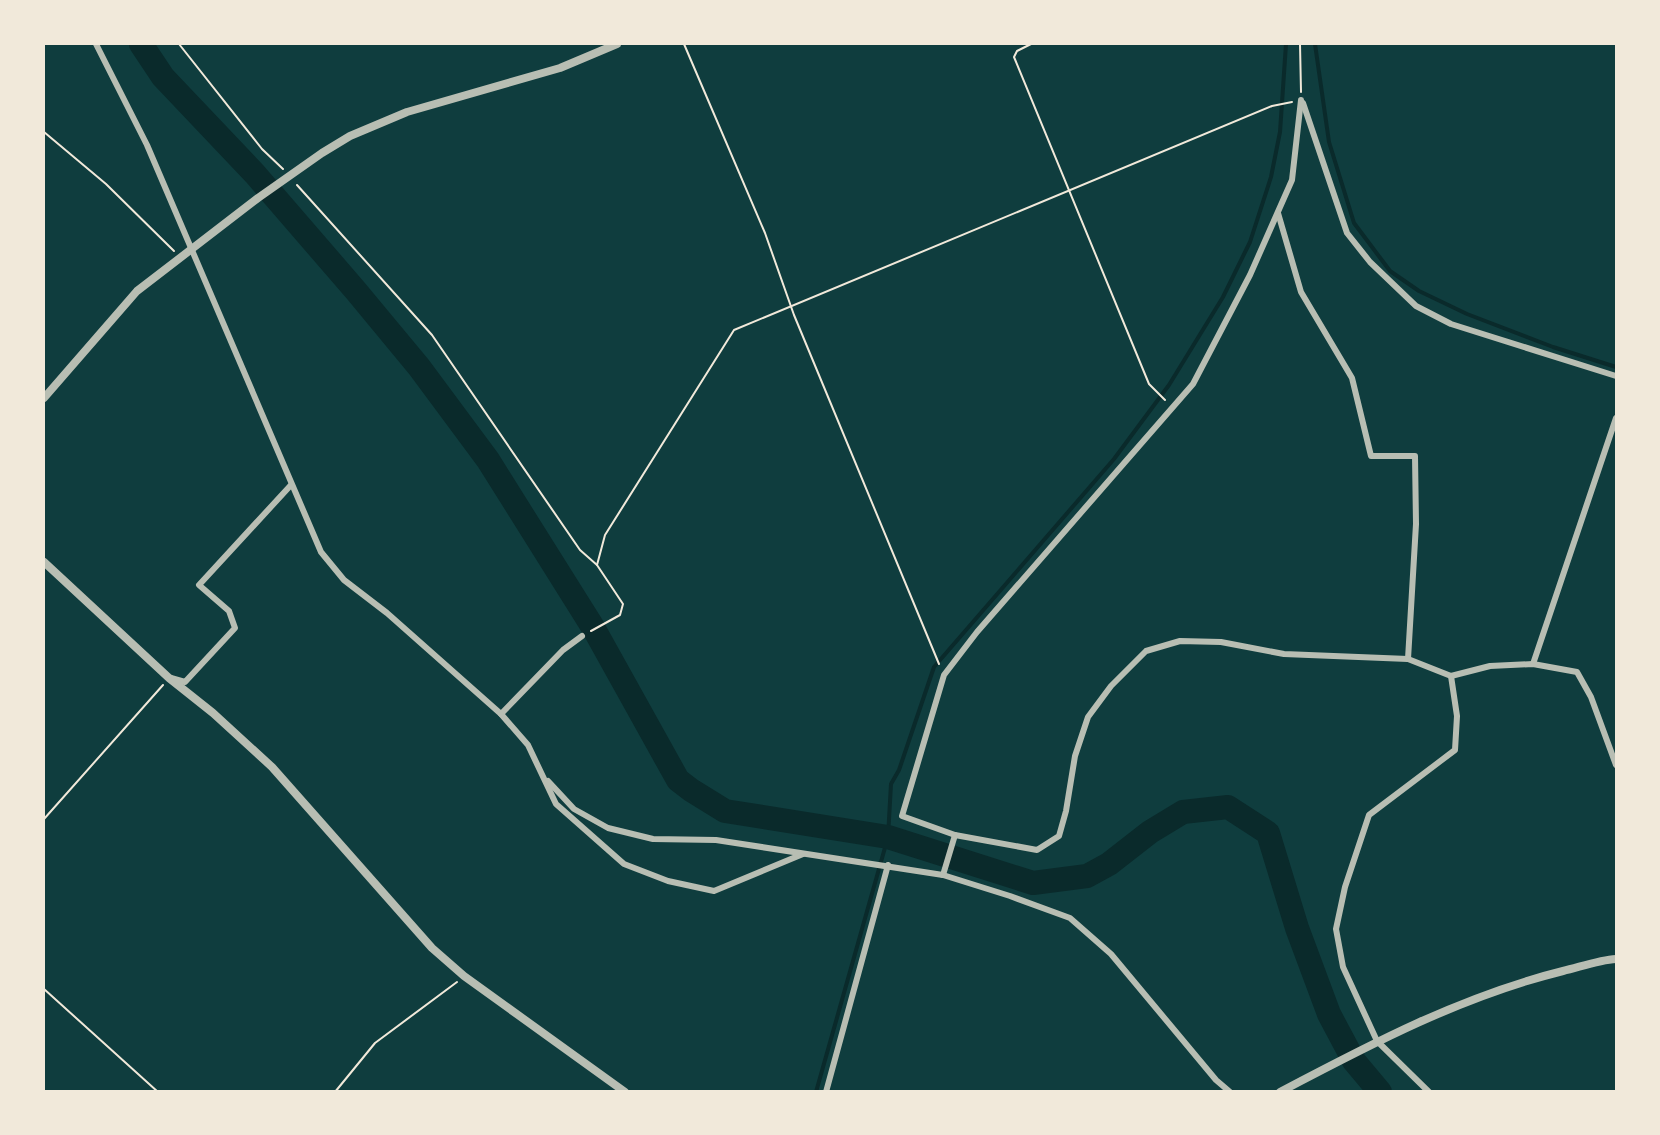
<svg xmlns="http://www.w3.org/2000/svg" width="1660" height="1135" viewBox="0 0 1660 1135" font-family="Roboto,sans-serif">
	<style>
		.lines { fill: none; stroke-linecap: round; stroke-linejoin: round }
		.stream { stroke: #0a2a2b; stroke-width: 4 }
		.river { stroke: #0a2a2b; stroke-width: 24 }
		.path { stroke: #f1e9da; stroke-width: 2 }
		.minor { stroke: #b8beb3; stroke-width: 6 }
		.tertiary { stroke: #b8beb3; stroke-width: 8 }
	</style>
	<rect width="100%" height="100%" fill="#0f3d3e"/>
	<g class="lines">
		<g class="stream">
			<polyline points="1315,44 1329,142 1354,223 1390,271 1419,291 1467,314 1553,347 1616,367"/>
			<polyline points="816,1092 888,837 891,784 899,770 934,667 1114,459 1169,385 1223,297 1250,242 1271,177 1280,132 1286,44"/>
		</g>
		<polyline class="river" points="141,44 163,77 255,174 356,291 419,367 488,460 594,629 678,780 691,790 725,811 888,837 1033,883 1087,876 1109,864 1150,832 1183,812 1228,807 1268,833 1297,928 1329,1014 1354,1061 1380,1092"/>
		<g class="path">
			<polyline points="179,44 262,149 283,169"/>
			<polyline points="684,44 765,233 794,315 939,664"/>
			<polyline points="1031,44 1017,51 1014,57 1149,384 1165,400"/>
			<polyline points="1300,44 1301,92"/>
			<polyline points="44,132 106,184 174,251"/>
			<polyline points="297,185 432,335 580,550 597,565"/>
			<polyline points="591,631 620,615 623,604 597,565 605,535 734,330 1272,106 1292,102"/>
			<polyline points="44,819 163,685"/>
			<polyline points="44,989 158,1092"/>
			<polyline points="335,1092 375,1043 457,982"/>
		</g>
		<g class="minor">
			<polyline points="96,44 147,145 321,552 344,580 387,613 501,714 528,745 556,804 624,864 668,881 714,891 803,854"/>
			<polyline points="1301,100 1292,180 1250,275 1193,384 977,632 944,675 902,816 955,835 1037,850 1059,836 1066,811 1075,756 1088,717 1111,686 1146,651 1180,641 1221,642 1284,654 1408,659 1451,676 1490,666 1533,664 1577,672 1591,697 1616,765"/>
			<polyline points="1303,103 1347,233 1370,262 1416,306 1451,324 1616,376"/>
			<polyline points="1278,213 1301,292 1352,378 1371,456 1415,456 1416,524 1408,659"/>
			<polyline points="1533,664 1616,418"/>
			<polyline points="171,678 185,682 235,628 229,611 199,585 291,485"/>
			<polyline points="501,714 563,650 582,636"/>
			<polyline points="548,781 574,809 608,828 653,839 716,840 943,875 1010,896 1070,918 1111,954 1216,1080 1230,1092"/>
			<polyline points="943,875 955,835"/>
			<polyline points="826,1092 888,865"/>
			<polyline points="1429,1092 1377,1041 1343,967 1336,929 1345,887 1369,815 1455,750 1457,716 1451,676"/>
		</g>
		<g class="tertiary">
			<polyline points="44,398 137,291 258,198 322,153 350,136 407,112 560,68 617,44"/>
			<polyline points="44,562 169,678 213,713 272,767 432,948 464,976 625,1092"/>
			<path d="M1280,1092C1371,1044 1462,996 1563,971C1580,967 1599,960 1616,959"/>
		</g>
	</g>
	<rect width="1660" height="1135" fill="none" stroke="#f1e9da" stroke-width="90"/>
</svg>
